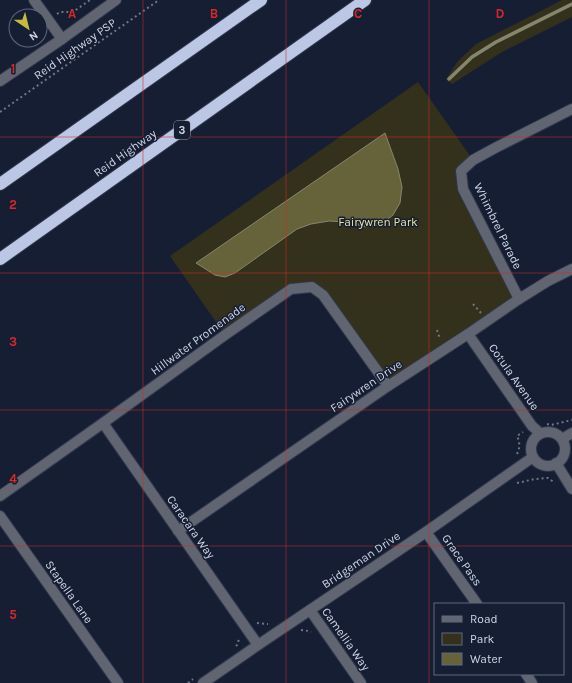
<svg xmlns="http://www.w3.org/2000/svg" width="572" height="683" viewBox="0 0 572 683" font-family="Karla,sans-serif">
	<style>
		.green { fill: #33311c }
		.water { fill: #66633b; stroke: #86866e }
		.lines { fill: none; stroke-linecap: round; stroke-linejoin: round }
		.stream { stroke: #86866e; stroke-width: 3.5 }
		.minor-casing { stroke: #30384d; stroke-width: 12 }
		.highway-casing { stroke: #30384d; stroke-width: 14 }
		.path { stroke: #6f7689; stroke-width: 2; stroke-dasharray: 2 3; stroke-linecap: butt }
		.minor { stroke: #606571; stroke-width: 10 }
		.highway { stroke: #bcc7e6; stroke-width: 12 }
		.grid { fill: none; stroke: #d62828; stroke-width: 1; stroke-opacity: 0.55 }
		.labels { text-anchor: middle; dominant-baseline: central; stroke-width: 3; stroke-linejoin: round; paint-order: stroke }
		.shield { fill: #161e34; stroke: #989fb1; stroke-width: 1 }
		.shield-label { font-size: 11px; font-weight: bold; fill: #d0d6e6 }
		.street-label { font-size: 12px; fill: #d0d6e6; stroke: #161e34 }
		.park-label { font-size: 12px; fill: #e9e49f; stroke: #161e34 }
		.grid-label { font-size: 13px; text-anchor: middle; font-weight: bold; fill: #d62828; stroke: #161e34; stroke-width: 3; stroke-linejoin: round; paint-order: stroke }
	</style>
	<rect width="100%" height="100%" fill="#161e34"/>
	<g class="green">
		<polygon points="562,0 572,0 572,17 502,52 452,84 446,79 458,61 476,44"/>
		<polygon points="418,82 473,160 461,171 463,189 519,299 388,386 312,287 291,289 225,335 170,256"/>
	</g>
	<polygon class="water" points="385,133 398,169 402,187 400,203 393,215 380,225 366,227 346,222 329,221 311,224 297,229 235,273 225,277 215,275 196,263"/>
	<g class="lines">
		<polyline class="stream" points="449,79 472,57 496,42 572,4"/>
		<defs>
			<g id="minor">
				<polyline points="34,0 62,39"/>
				<polyline points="0,81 62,39 116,0"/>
				<polyline points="519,299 463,189 461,171 473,160 495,148 572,109"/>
				<polyline points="468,334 532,426 540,433"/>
				<polyline points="103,423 258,645"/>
				<circle cx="548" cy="449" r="17"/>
				<polyline points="562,439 572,433"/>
				<polyline points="556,463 572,489"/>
				<polyline points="0,496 103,423 225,335 291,289 312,287 323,295 388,386"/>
				<polyline points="0,516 118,683"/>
				<polyline points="178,531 388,386 468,334 519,299 548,281 572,269"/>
				<polyline points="426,532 477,604"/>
				<polyline points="310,610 361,683"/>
				<polyline points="526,674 532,683"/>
				<polyline points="203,683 258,645 310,610 426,532 533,457"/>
			</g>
			<g id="highway">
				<polyline points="0,184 261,0"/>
				<polyline points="0,259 365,0"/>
			</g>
		</defs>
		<use href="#minor" class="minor-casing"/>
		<use href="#highway" class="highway-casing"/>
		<g class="path">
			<polyline points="57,14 60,12 73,12 90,0"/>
			<polyline points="32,45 35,42 36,40"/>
			<polyline points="0,112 159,0"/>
			<polyline points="473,304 481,313"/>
			<polyline points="437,330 440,339"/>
			<polyline points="547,424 551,425 572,420"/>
			<path d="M517,454C520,448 520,442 517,436L523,432"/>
			<polyline points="517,483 535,479 548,478 555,483"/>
			<polyline points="257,623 268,624"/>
			<polyline points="301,630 309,631 311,632"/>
			<polyline points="236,646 238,644 239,637"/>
			<polyline points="188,683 193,679"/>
		</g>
		<use href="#minor" class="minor"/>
		<use href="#highway" class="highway"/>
	</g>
	<path class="grid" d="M143,0V683M286,0V683M429,0V683M0,137H572M0,273H572M0,410H572M0,546H572"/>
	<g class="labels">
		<rect class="shield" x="174" y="121" width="16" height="18" rx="3"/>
		<g class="shield-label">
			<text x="182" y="130">3</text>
		</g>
		<g class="street-label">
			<text transform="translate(75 49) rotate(-35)">Reid Highway PSP</text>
			<text transform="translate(125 153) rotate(-35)">Reid Highway</text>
			<text transform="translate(498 226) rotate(64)">Whimbrel Parade</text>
			<text transform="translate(198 339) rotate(-36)">Hillwater Promenade</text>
			<text transform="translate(514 377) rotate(55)">Cotula Avenue</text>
			<text transform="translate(366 386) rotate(-34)">Fairywren Drive</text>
			<text transform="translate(191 527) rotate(55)">Caracara Way</text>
			<text transform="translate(361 560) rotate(-34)">Bridgeman Drive</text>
			<text transform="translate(462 560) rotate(55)">Grace Pass</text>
			<text transform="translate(69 592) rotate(55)">Stapella Lane</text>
			<text transform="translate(346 639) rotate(55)">Camellia Way</text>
		</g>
		<g class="park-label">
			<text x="378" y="222">Fairywren Park</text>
		</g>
	</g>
	<g class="grid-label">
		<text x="72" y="18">A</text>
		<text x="214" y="18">B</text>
		<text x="358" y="18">C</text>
		<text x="500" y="18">D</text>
		<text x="13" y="73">1</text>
		<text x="13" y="209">2</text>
		<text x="13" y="346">3</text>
		<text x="13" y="483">4</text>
		<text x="13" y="619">5</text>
	</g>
	<rect x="434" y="603" width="130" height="72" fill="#161e34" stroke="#60687b"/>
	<rect x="442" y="616" width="20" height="6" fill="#606571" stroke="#60687b"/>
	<text x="470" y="623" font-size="12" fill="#d0d6e6">Road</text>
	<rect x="442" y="633" width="20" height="12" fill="#33311c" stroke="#60687b"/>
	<text x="470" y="643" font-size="12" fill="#d0d6e6">Park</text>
	<rect x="442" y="653" width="20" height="12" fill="#66633b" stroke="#60687b"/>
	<text x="470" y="663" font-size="12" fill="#d0d6e6">Water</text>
	<g transform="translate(28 28) rotate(145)"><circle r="19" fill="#161e34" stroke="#60687b"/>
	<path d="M0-3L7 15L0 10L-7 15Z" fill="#c7bb3c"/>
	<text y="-6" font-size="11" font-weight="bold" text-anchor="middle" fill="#d0d6e6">N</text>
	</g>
</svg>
